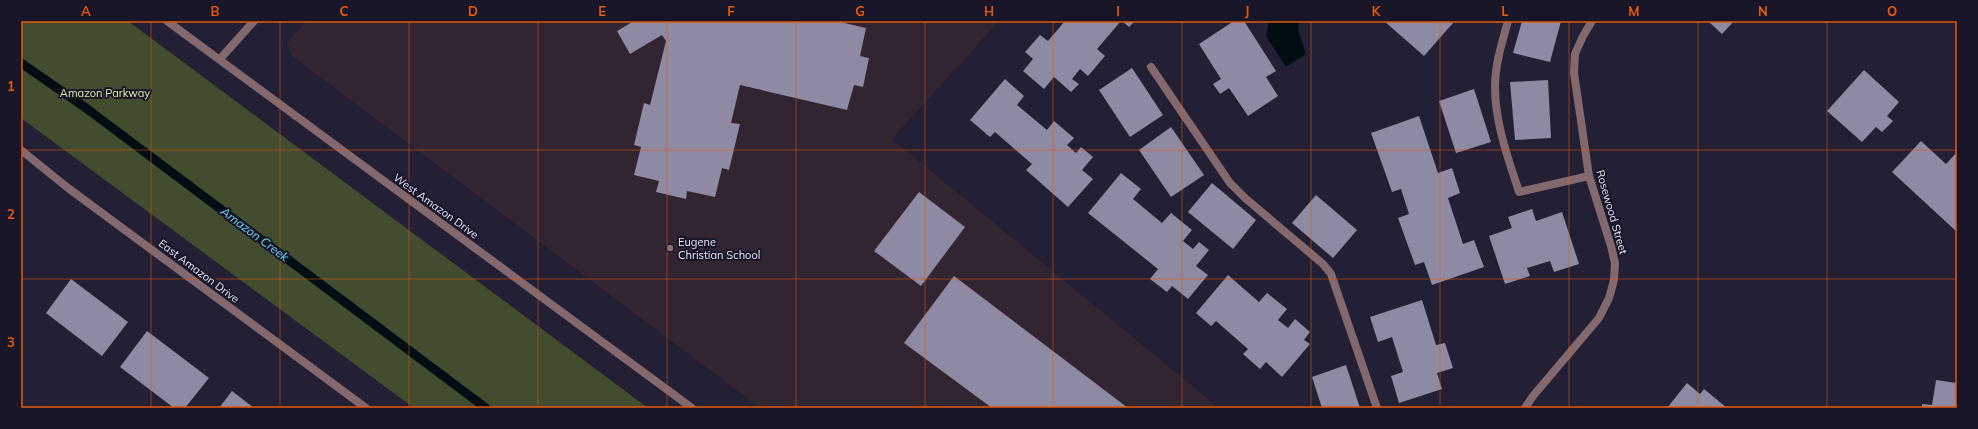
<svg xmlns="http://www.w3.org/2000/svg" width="1978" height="429" viewBox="0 0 1978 429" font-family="Mulish,sans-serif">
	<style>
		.education { fill: #322532 }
		.green { fill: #424c2e }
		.water { fill: #000d13 }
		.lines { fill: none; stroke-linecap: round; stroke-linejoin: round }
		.stream { stroke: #000d13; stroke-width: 9 }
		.building { fill: #8e8aa4 }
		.service { stroke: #83686d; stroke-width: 8 }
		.minor { stroke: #83686d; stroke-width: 8 }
		.tertiary { stroke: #83686d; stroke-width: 8 }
		.grid { fill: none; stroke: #e8590c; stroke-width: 1; stroke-opacity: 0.55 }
		.education-dot { fill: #8d6e63; stroke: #19162a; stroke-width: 1.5 }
		.labels { text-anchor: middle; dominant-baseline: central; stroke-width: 4; stroke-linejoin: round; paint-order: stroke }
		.park-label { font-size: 11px; fill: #d6f1a0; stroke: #19162a }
		.street-label { font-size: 11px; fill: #e9e7f6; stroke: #19162a }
		.poi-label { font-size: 11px; fill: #e9e7f6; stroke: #19162a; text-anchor: start }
		.water-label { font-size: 12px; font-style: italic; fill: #69d5f3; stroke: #19162a }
		.neatline { fill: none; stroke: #e8590c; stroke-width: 1.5 }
		.grid-label { font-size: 13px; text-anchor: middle; font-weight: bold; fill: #e8590c }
	</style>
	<rect width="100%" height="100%" fill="#231f34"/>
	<polygon class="education" points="307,21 999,21 892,139 1219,408 760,408 291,55 287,43"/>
	<polygon class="green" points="21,21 128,21 648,408 414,408 21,118"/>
	<polygon class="water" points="1269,21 1299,21 1298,30 1306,54 1286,67 1266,36"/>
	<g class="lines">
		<polyline class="stream" points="21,63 86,108 486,408"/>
	</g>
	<g class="building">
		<polygon points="634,21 836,21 866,28 860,56 869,58 863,87 854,85 847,110 740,85 731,123 740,124 729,170 722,168 715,197 687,191 686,199 656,192 659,181 634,175 641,147 634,145 644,103 650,105 666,41 662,35 630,54 617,31"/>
		<polygon points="1065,21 1121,21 1097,49 1105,56 1088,76 1080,69 1072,79 1079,84 1071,92 1054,77 1044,89 1023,71 1033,59 1025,52 1040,35 1048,41"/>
		<polygon points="1122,21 1135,21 1129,27"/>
		<polygon points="1234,21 1244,21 1276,71 1266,77 1278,96 1248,116 1229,88 1220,94 1213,84 1221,79 1199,44"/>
		<polygon points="1384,21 1451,21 1453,23 1424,56"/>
		<polygon points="1522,21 1561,21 1550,62 1513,53"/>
		<polygon points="1708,21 1734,21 1722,34"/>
		<polygon points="1132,68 1163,115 1130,137 1099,90"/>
		<polygon points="1864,70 1899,102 1887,116 1893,121 1882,132 1876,127 1862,142 1827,111"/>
		<polygon points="1005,79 1024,96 1017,105 1047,130 1054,121 1074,138 1067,145 1076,153 1081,147 1093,157 1082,170 1093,179 1068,207 1026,170 1032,164 995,132 990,137 970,120"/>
		<polygon points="1548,80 1551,138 1515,140 1510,82"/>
		<polygon points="1474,89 1491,142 1456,153 1439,101"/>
		<polygon points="1419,116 1438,173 1452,168 1460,193 1448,198 1463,244 1474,240 1484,267 1432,285 1424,262 1415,265 1398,218 1409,214 1401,189 1392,192 1371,133"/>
		<polygon points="1171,127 1204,175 1171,197 1139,150"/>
		<polygon points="1921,141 1946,164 1957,152 1957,232 1892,172"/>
		<polygon points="1121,173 1141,189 1133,199 1162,223 1171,213 1192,230 1183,241 1193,249 1199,242 1209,250 1196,266 1208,275 1188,299 1172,286 1167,292 1150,279 1158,269 1088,213"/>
		<polygon points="1212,183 1256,220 1233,249 1188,212"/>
		<polygon points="919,192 965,227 921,286 874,251"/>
		<polygon points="1316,195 1357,230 1333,258 1292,223"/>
		<polygon points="1532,209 1536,221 1562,212 1579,264 1554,272 1550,261 1527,268 1530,276 1505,284 1489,236 1512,228 1508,217"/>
		<polygon points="1228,275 1259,302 1267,293 1287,309 1278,320 1288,328 1295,319 1310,332 1304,340 1310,344 1282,377 1266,362 1260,369 1243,354 1248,349 1216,321 1211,326 1196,313"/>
		<polygon points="954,276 1128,408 992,408 904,343"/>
		<polygon points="71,279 128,322 102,356 46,313"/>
		<polygon points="1422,300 1436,345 1445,343 1453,368 1437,373 1442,389 1399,403 1391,376 1403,372 1392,337 1378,342 1370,317"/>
		<polygon points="147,331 209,378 185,408 174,408 120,367"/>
		<polygon points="1346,365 1360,408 1322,408 1312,377"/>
		<polygon points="1936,380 1957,383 1957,408 1922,408 1922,404 1932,405"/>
		<polygon points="1687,383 1700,394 1704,389 1727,408 1667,408"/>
		<polygon points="232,391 254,408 219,408"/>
	</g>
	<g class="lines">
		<g class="service">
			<path d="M1508,21C1502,42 1495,65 1495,87C1495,123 1508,158 1519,192L1589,176"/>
			<polyline points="1151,67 1230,183 1245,198 1323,264 1331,274 1377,408"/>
		</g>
		<g class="minor">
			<polyline points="220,59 254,21"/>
			<polyline points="1525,408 1533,396 1599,318 1609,298 1614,280 1615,263 1611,246 1589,176 1574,73 1575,54 1583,36 1592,21"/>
		</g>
		<g class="tertiary">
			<polyline points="167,21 692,408"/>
			<polyline points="21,150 68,188 366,408"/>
		</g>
	</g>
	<path class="grid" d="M151,21V408M280,21V408M409,21V408M538,21V408M667,21V408M796,21V408M925,21V408M1053,21V408M1182,21V408M1311,21V408M1440,21V408M1569,21V408M1698,21V408M1827,21V408M21,150H1957M21,279H1957"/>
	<circle class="education-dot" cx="670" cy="248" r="4"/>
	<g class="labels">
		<g class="park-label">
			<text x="105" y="93">Amazon Parkway</text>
		</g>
		<g class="street-label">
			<text transform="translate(436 206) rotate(36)">West Amazon Drive</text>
			<text transform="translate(1612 212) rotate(74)">Rosewood Street</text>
			<text transform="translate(199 271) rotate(37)">East Amazon Drive</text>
		</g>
		<g class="poi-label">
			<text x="678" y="242">Eugene<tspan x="678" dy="13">Christian School</tspan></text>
		</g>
		<g class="water-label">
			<text transform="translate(255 234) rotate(37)">Amazon Creek</text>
		</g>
	</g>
	<rect width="1978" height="429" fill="none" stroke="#19162a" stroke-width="44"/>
	<rect x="22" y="22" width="1934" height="385" class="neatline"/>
	<g class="grid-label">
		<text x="86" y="16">A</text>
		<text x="215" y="16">B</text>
		<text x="344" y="16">C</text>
		<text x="473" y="16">D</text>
		<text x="602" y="16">E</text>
		<text x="731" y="16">F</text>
		<text x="860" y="16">G</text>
		<text x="989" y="16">H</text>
		<text x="1118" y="16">I</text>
		<text x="1247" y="16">J</text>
		<text x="1376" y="16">K</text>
		<text x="1505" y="16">L</text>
		<text x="1634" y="16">M</text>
		<text x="1763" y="16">N</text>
		<text x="1892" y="16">O</text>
		<text x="11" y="91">1</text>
		<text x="11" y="219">2</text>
		<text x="11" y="347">3</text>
	</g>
</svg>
